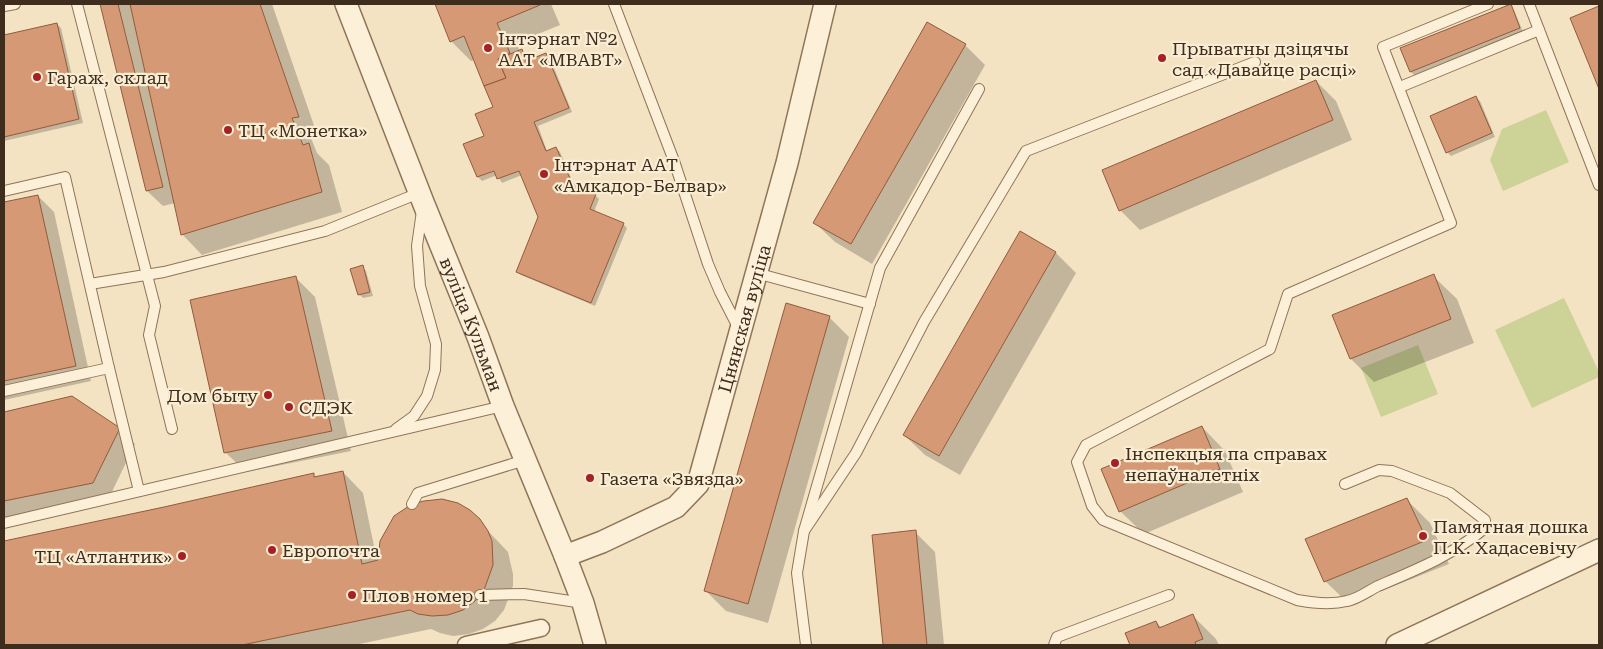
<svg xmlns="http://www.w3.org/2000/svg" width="1603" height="649" viewBox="0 0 1603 649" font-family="'Roboto Serif',serif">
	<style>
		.green { fill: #cdd296 }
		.shadow { fill: #0003 }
		.building { fill: #d59a75; stroke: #915b3b }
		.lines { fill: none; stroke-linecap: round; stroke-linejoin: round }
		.service-casing { stroke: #8f7458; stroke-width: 12 }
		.pedestrian-casing { stroke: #8f7458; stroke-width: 19 }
		.minor-casing { stroke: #8f7458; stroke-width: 24 }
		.service { stroke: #fcf0d8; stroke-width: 10 }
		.pedestrian { stroke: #fcf0d8; stroke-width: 16 }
		.minor { stroke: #fcf0d8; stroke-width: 21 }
		.poi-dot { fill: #a52126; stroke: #f9edd4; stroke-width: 2 }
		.labels { text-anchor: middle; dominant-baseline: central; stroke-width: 4.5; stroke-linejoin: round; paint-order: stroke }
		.poi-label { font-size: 18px; fill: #3e2c1d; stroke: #f9edd4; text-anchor: start }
		.street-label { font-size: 18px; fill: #3e2c1d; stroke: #f9edd4 }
	</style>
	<rect width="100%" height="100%" fill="#f3e3c3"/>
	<g class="green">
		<polygon points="1546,110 1569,162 1503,191 1490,160 1502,129"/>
		<polygon points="1564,298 1599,372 1599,377 1532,408 1495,330"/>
		<polygon points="1418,345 1438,394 1381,417 1361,368"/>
	</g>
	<g class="shadow">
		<polygon points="102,4 272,4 318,137 311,138 317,153 329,165 342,212 202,255 182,234 175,203 163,206 147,191"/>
		<polygon points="436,4 551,4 560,25 516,43 520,51 521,50 525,54 528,62 546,55 550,58 572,112 538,126 547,151 556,148 560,152 574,185 595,195 599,199 594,212 623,224 627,228 595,306 521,275 517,271 539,217 522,175 502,183 497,175 482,181 478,177 485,136 494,108 475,60 471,61 451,41"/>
		<polygon points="1510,6 1514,10 1523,32 1415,76 1411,72 1402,49"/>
		<polygon points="1599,7 1599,85 1572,18"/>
		<polygon points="57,24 61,28 83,123 4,141 4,36"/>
		<polygon points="965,45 985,65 872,264 835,242 814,222"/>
		<polygon points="1316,81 1336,101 1352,140 1140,230 1120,210"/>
		<polygon points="1476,98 1480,101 1495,137 1451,156 1447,152"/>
		<polygon points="38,196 54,212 91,381 4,400 4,204"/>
		<polygon points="1020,233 1056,253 1076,273 960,475 925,455 904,435"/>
		<polygon points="362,267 366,271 373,296 363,298 359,294"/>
		<polygon points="1433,276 1457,299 1474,343 1374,382 1351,359"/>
		<polygon points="295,277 315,297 351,451 246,472 225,452"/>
		<polygon points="829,317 849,337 768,623 726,611 706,591"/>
		<polygon points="71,397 119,429 135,444 109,498 4,519 4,413"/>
		<polygon points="1202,427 1225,451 1243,492 1144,534 1120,511"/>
		<polygon points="343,472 363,493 378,565 469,511 508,552 513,574 513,586 504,610 495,621 483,629 469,634 453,636 440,633 431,629 355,645 4,645 4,542 164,509 313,475 317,478"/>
		<polygon points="1407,500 1430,523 1449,564 1349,604 1325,581"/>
		<polygon points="915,532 935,552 944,645 884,645 874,536"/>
		<polygon points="1193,616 1216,639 1219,645 1131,645 1127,633 1156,622 1162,628"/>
	</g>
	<g class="building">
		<polygon points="100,4 118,4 163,187 146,191"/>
		<polygon points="130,4 260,4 299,117 292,118 303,145 309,143 322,192 181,235"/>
		<polygon points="435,4 540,4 540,5 497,23 510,53 498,59 506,78 484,86 464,36 450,42"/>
		<polygon points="1511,4 1520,28 1410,72 1400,48"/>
		<polygon points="1599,6 1599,89 1570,18"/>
		<polygon points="927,22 966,44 851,244 813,223"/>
		<polygon points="57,23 79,119 4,137 4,35"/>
		<polygon points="522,49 526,61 546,53 569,108 534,122 546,151 556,147 572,183 596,194 590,209 624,223 591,303 516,272 538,217 519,171 497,179 494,171 477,177 463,144 484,136 475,114 493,107 484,86 506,78 498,59"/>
		<polygon points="1316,80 1333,120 1119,211 1102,170"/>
		<polygon points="1476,96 1492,133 1446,153 1430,116"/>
		<polygon points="38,195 76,366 4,381 4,202"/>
		<polygon points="1020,231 1056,252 939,456 903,435"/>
		<polygon points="363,265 370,292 358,295 350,269"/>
		<polygon points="1434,274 1451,319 1350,359 1332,315"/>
		<polygon points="296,276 332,431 224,453 190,300"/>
		<polygon points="786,303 830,316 748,604 704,591"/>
		<polygon points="72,396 120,428 93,483 4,501 4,412"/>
		<polygon points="1202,426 1220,469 1119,512 1101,469"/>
		<polygon points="343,471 362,564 378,560 380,541 394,516 412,504 424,501 442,499 458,503 470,510 480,519 488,531 492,541 493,565 484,590 475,601 463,610 448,615 432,616 418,614 410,610 242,645 4,645 4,541 164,507 314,473 314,477"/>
		<polygon points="1407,498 1427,540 1324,582 1305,539"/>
		<polygon points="916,530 927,645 883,645 872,535"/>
		<polygon points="1193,614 1203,639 1195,642 1196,645 1130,645 1125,633 1156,621 1159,628"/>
	</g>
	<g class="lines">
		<defs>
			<g id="service">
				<polyline points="77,4 155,306 149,335 172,429"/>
				<polyline points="614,4 674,161 708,264 720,292 739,329"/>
				<polyline points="1529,4 1599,185"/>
				<polyline points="4,6 15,4"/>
				<polyline points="1400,87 1539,30"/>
				<polyline points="4,191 65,177 109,368 4,391"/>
				<polyline points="756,273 870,304"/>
				<polyline points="90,284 164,272 325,231 419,193"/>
				<polyline points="109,368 139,491"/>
				<polyline points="396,429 414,416 427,396 435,370 436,344 420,286 417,246 422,211"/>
				<path d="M1345,484L1379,470L1392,471L1450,493L1485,520V528C1451,556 1418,569 1378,586C1368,591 1358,599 1347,601C1331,605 1313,603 1297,600L1103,520L1092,506L1077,462L1086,445L1270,349L1288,294L1451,223L1383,47L1488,4"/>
				<polyline points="412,504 418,493 525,460"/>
				<polyline points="4,523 503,406"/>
				<polyline points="804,531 856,453 924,322 1026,151 1255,62"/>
				<polyline points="480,595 524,594 583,603"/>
				<polyline points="806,645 797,573 804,531 880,268 979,89"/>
				<polyline points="1054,645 1057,637 1169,595"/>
			</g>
			<polyline id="pedestrian" points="466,645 541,628"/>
			<g id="minor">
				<path id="s1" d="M346,4L423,202L478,337L503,406L565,556L583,603L595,645"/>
				<path id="s2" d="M565,556L602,542L676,507L698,484L787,163L825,4"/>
				<polyline points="1397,645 1599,550"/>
			</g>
		</defs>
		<use href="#service" class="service-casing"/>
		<use href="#pedestrian" class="pedestrian-casing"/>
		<use href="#minor" class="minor-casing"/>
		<use href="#service" class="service"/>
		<use href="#pedestrian" class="pedestrian"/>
		<use href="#minor" class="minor"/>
	</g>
	<g class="poi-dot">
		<circle cx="488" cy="48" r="5"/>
		<circle cx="1162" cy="58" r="5"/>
		<circle cx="37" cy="77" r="5"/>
		<circle cx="228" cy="130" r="5"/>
		<circle cx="544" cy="174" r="5"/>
		<circle cx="268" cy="395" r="5"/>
		<circle cx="289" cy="407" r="5"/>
		<circle cx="1115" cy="463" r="5"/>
		<circle cx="590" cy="478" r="5"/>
		<circle cx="1423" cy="536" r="5"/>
		<circle cx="272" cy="550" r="5"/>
		<circle cx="182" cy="556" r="5"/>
		<circle cx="352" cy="595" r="5"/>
	</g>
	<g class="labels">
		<g class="poi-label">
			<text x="498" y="38">Інтэрнат №2<tspan x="498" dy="21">ААТ «МВАВТ»</tspan></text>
			<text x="1172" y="48">Прыватны дзіцячы<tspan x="1172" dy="21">сад «Давайце расці»</tspan></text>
			<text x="47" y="77">Гараж, склад</text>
			<text x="238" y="130">ТЦ «Монетка»</text>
			<text x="554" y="164">Інтэрнат ААТ<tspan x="554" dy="21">«Амкадор-Белвар»</tspan></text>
			<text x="258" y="395" text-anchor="end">Дом быту</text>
			<text x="299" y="407">СДЭК</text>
			<text x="1125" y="453">Інспекцыя па справах<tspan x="1125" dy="21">непаўналетніх</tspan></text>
			<text x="600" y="478">Газета «Звязда»</text>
			<text x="1433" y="526">Памятная дошка<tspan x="1433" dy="21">П.К. Хадасевічу</tspan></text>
			<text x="282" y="550">Европочта</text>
			<text x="172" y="556" text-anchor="end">ТЦ «Атлантик»</text>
			<text x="362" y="595">Плов номер 1</text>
		</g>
		<g class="street-label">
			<text stroke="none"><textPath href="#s2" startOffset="325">Цнянская вуліца</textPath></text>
			<text stroke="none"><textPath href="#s1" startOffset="344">вуліца Кульман</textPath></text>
		</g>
	</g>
	<rect width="1603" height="649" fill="none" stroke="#3e2c1d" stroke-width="10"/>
</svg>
